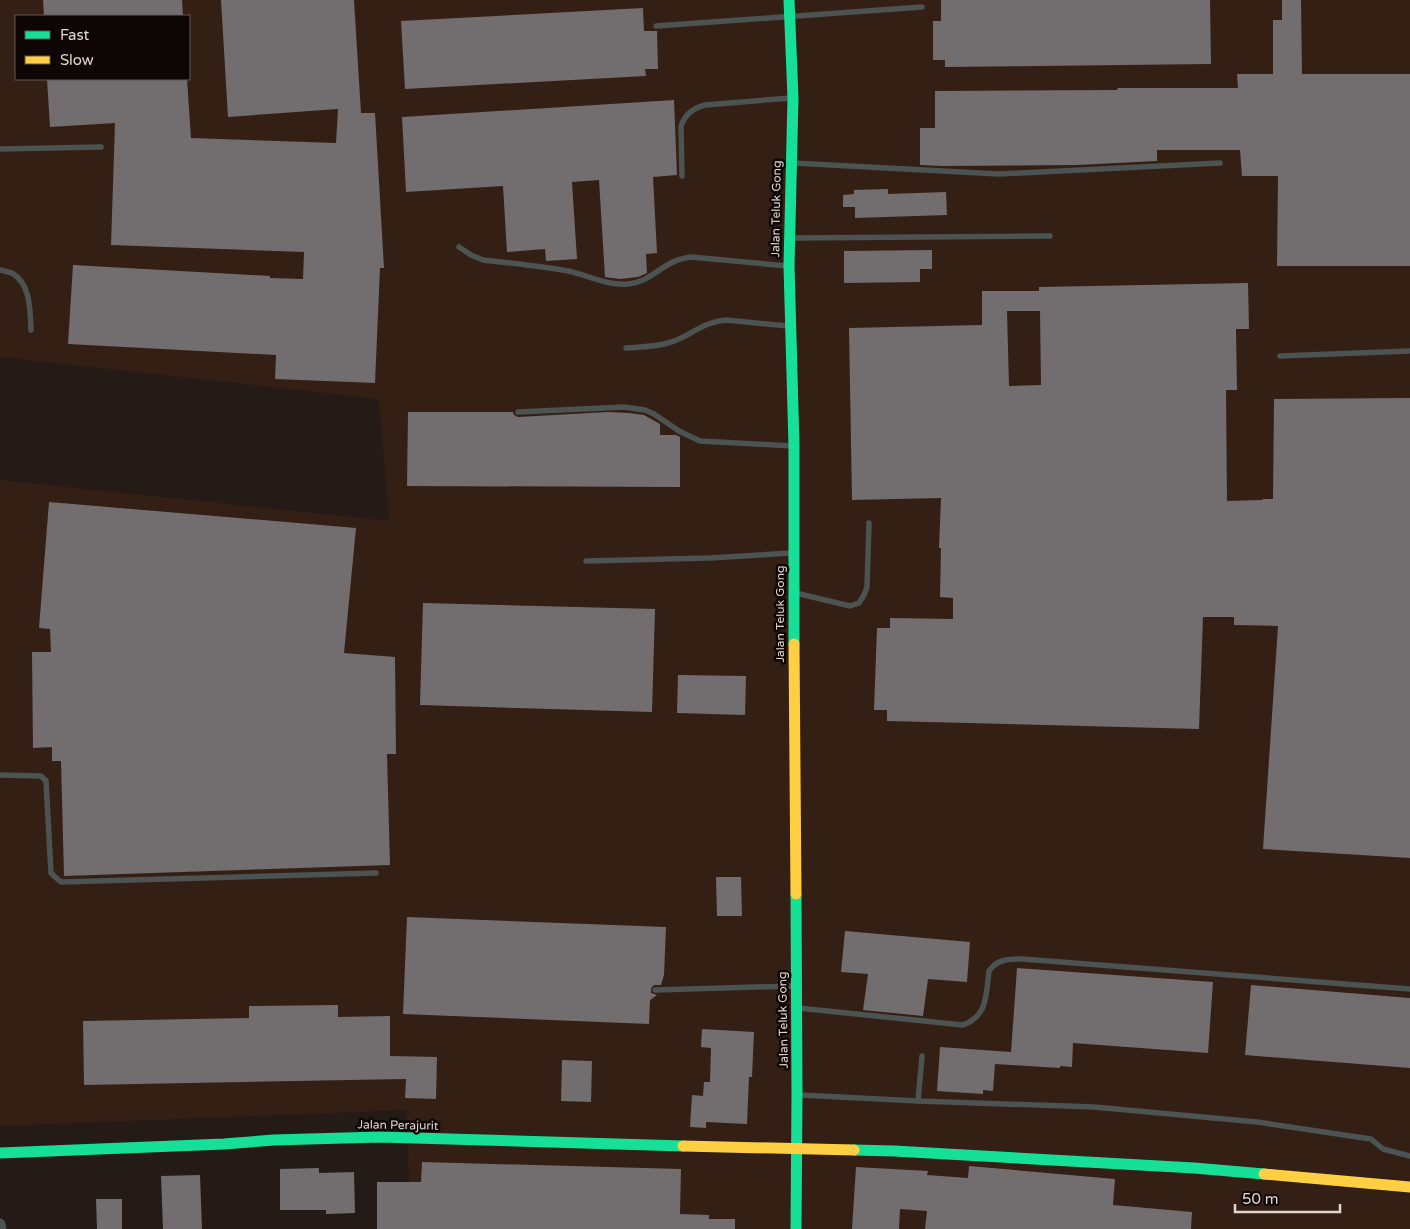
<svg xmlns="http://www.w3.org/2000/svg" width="1410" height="1229" viewBox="0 0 1410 1229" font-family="'Varela Round',sans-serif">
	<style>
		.built { fill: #341f14; fill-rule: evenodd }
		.building { fill: #726d6f; fill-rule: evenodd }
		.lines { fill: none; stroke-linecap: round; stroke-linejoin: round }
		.lane { stroke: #4c5353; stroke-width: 5.5 }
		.street { stroke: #4c5353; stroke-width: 11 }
		.fast { stroke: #16e098; stroke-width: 11 }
		.slow { stroke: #ffcf43; stroke-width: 11 }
		.labels { text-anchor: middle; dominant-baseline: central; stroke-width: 5; stroke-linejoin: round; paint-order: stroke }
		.street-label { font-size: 12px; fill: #e1d5cf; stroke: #0d0604 }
	</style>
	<rect width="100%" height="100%" fill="#241b17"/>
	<path class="built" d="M0,0H1410V1229H410L407,1110L0,1126V480L389,521L379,399L0,357ZM16,16H189V79H16Z"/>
	<g class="building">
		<polygon points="43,0 182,0 183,16 44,16"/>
		<polygon points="221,0 354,0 361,113 375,113 384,268 380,268 375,383 275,379 276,355 68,344 73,265 270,276 270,278 303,279 304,252 111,245 115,123 50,127 47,79 187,79 191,138 336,143 338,109 228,117"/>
		<polygon points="941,0 1210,0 1211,64 945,67 945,60 933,60 933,21 941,21"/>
		<polygon points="1282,0 1301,0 1302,74 1410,74 1410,266 1277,266 1278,176 1242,176 1240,150 1157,150 1157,161 1077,165 942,166 920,165 920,128 935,128 935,91 1117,90 1118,88 1238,88 1237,74 1273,74 1273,20 1282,20"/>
		<polygon points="643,8 644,31 657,31 658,69 645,69 646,76 405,89 401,21"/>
		<polygon points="674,100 677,175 653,177 657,253 646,254 647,273 638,277 620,279 605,277 599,180 572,182 577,259 546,261 545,249 507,252 503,186 406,192 402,117"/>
		<polygon points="888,189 888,194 946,192 947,215 855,218 855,207 843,207 843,195 854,194 854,190"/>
		<polygon points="932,250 932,269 920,269 920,282 844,283 844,251"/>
		<path d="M1248,283L1249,329H1236L1237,390H1226L1227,501L1262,500L1263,499H1273L1274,399L1410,398V858L1263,849L1278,626L1234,625V617H1203L1199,729L887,721V710H874L877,628H890V618L953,619V598L940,597L941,548H939L941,498L852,500L849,328L982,325V291H1039V287ZM1007,311H1040L1041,385L1009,386Z"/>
		<polygon points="408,412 513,412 514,415 518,417 608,412 629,413 644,415 660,424 660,435 676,435 680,437 680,487 407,486"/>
		<polygon points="49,502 356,528 344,653 395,657 396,754 387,754 390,865 64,876 61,761 52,761 52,747 33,748 32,652 51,652 50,629 39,628"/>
		<polygon points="423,603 655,609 652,712 420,705"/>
		<polygon points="678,675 746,676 745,715 677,713"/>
		<polygon points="716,877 741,877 742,916 717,916"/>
		<polygon points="407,917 666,927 664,975 661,985 654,985 651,988 651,993 657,995 650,1000 649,1024 403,1014"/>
		<polygon points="845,931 970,942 967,982 928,979 923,1016 863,1010 868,974 841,972"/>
		<polygon points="1017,968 1213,982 1208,1053 1073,1043 1072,1067 1060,1066 1060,1068 995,1064 993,1091 983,1090 983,1094 937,1091 940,1047 1011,1052"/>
		<polygon points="1251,985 1410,998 1410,1068 1245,1055"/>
		<polygon points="338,1005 338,1017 390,1016 390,1056 437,1057 436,1099 405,1098 406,1079 84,1085 83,1021 249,1018 249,1006"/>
		<polygon points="702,1029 754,1032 752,1077 749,1077 747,1124 706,1122 706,1128 690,1127 692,1095 703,1096 704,1082 710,1082 711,1048 701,1047"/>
		<polygon points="562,1060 592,1061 591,1102 561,1101"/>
		<polygon points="422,1162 681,1169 680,1214 709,1215 709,1219 735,1219 735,1229 377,1229 377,1182 421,1182"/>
		<polygon points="969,1166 1115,1179 1113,1205 1192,1212 1191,1229 925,1229 927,1211 900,1209 899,1229 852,1229 856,1167 928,1171 927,1175 968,1178"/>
		<polygon points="319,1168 319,1173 354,1172 355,1213 326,1214 326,1210 280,1210 280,1169"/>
		<polygon points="200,1175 202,1229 163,1229 161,1176"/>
		<polygon points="96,1199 122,1199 122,1229 97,1229"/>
	</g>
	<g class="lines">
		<g class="lane">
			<polyline points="656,26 922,7"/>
			<polyline points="0,149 101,147"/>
			<polyline points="793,163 999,174 1220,163"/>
			<path d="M682,176L681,126C685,114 693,108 705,105L791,98"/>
			<polyline points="792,238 1050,236"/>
			<path d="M459,247L471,255L483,260C511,263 540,266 568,271C588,275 607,286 628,284C646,282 655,272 669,264C676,260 684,258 691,257L787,266"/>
			<path d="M0,270C4,271 8,272 12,273C31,284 30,311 31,330"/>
			<path d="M626,348C639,347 655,347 668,343C690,337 701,322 726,320L788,326"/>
			<polyline points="1280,356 1410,351"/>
			<polyline points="518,412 624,407 645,410 654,414 679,431 700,441 792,446"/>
			<polyline points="586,561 710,558 791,553"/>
			<polyline points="796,593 850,606 859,603 864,595 867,587 869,523"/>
			<polyline points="0,775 41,776 46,781 51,873 54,876 61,882 376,873"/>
			<polyline points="655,990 794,986"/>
			<path d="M798,1008L963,1025C988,1016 986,994 989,971C997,959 1009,959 1022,959L1410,989"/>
			<polyline points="800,1095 918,1101 1094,1107 1257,1122 1371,1139 1383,1149 1410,1156"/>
			<polyline points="918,1101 922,1056"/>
		</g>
		<polyline class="street" points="0,1224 1,1229"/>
		<g class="fast">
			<polyline points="789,0 793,98 789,266 794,446 794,644"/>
			<polyline points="796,894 797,1095 796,1229"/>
			<polyline points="854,1150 894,1151 1194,1168 1264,1174"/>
			<polyline points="0,1153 224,1144 274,1140 380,1137 683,1146"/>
		</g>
		<g class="slow">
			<polyline points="794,644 796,894"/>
			<polyline points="683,1146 854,1150"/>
			<polyline points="1264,1174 1410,1187"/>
		</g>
	</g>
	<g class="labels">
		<g class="street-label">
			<text transform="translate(776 209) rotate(-89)">Jalan Teluk Gong</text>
			<text transform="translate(780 614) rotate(-90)">Jalan Teluk Gong</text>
			<text transform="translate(783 1020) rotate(-91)">Jalan Teluk Gong</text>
			<text transform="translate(398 1125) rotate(1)">Jalan Perajurit</text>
		</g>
	</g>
	<rect x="15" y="15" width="175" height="65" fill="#0d0604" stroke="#625955"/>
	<rect x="25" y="31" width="25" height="8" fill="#16e098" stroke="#625955"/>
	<text x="60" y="40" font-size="15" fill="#e1d5cf">Fast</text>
	<rect x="25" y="56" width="25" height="8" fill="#ffcf43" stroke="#625955"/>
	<text x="60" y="65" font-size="15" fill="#e1d5cf">Slow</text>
	<path d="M1235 1204v8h105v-8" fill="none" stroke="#e1d5cf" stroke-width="2.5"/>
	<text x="1242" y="1204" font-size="15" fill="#e1d5cf" stroke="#0d0604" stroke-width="4" paint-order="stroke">50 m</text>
</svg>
